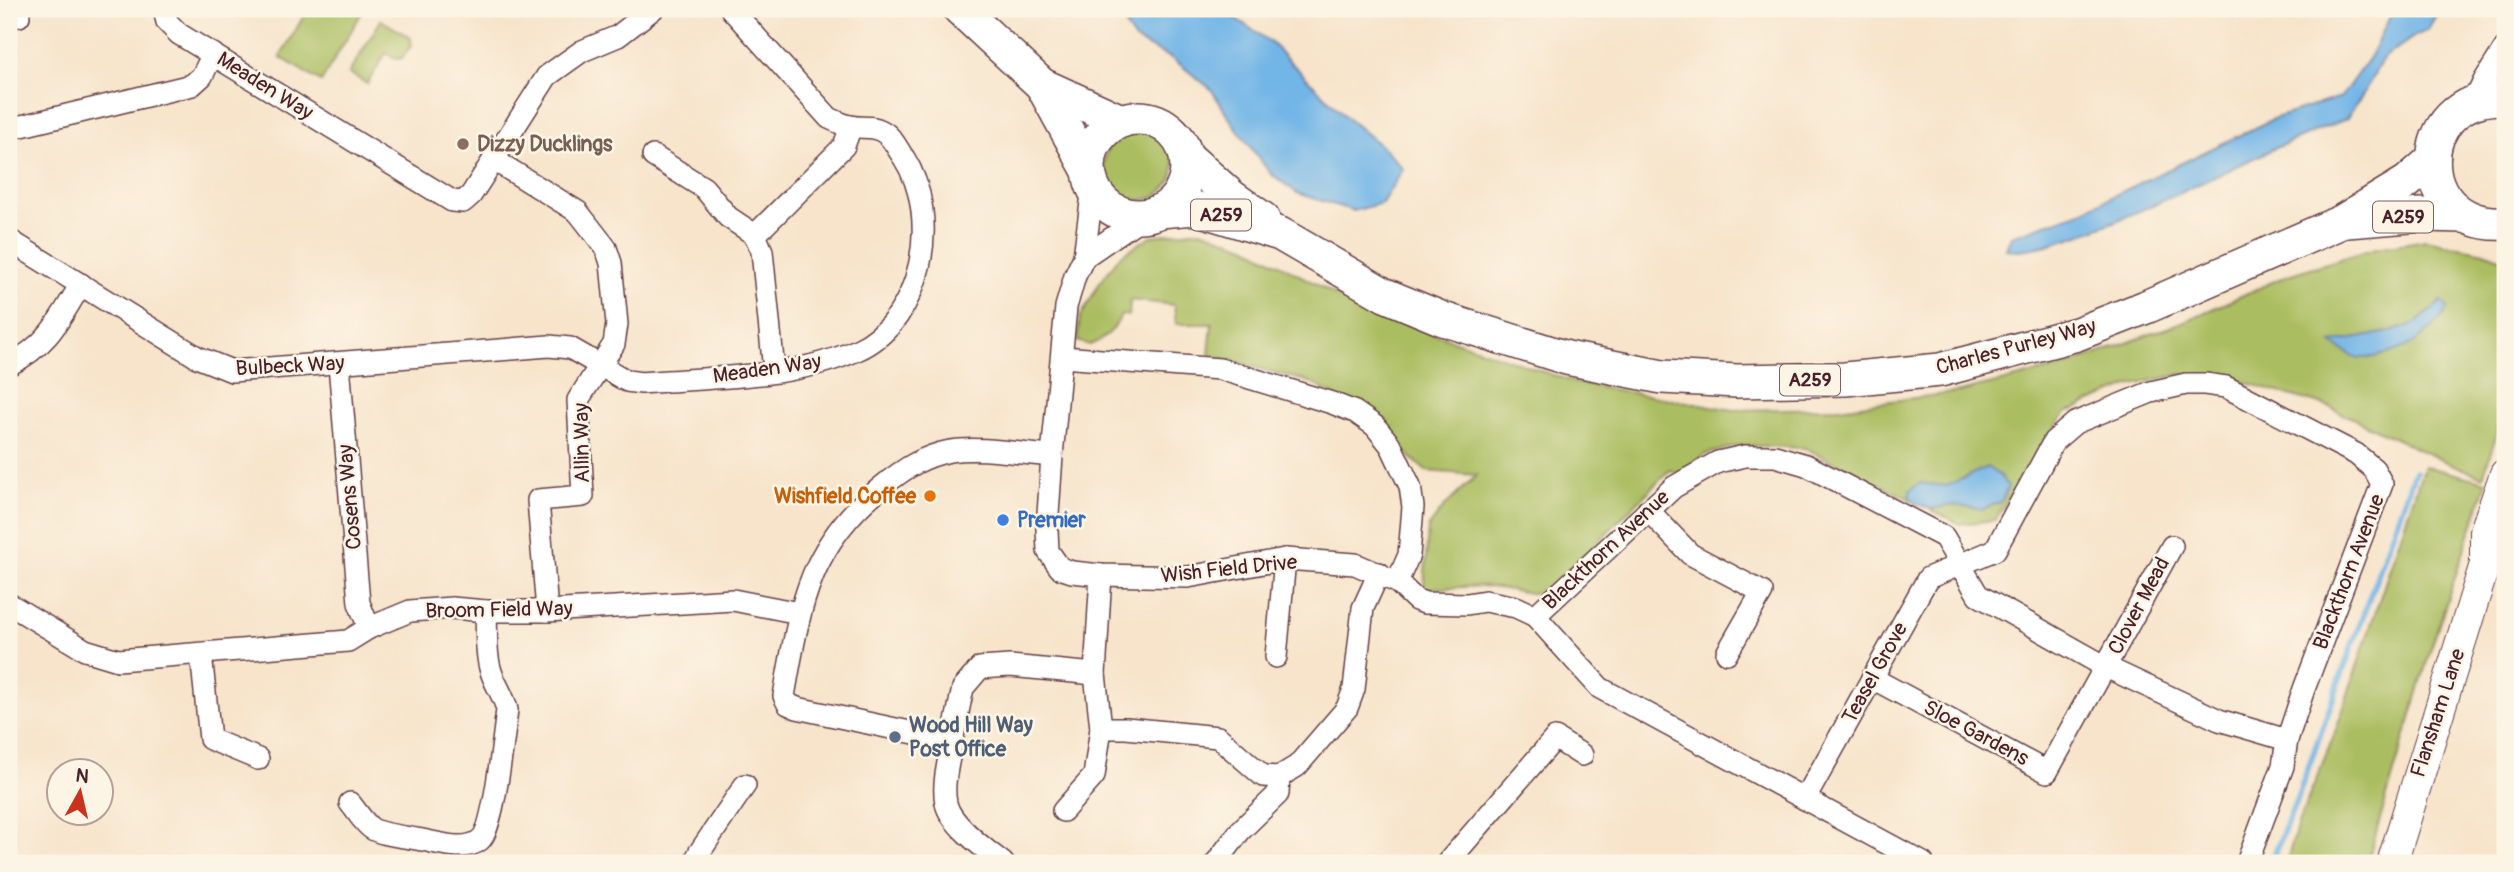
<svg xmlns="http://www.w3.org/2000/svg" width="2514" height="872" viewBox="0 0 2514 872" font-family="Pangolin,sans-serif">
	<style>
		.green { fill: #aabd61; stroke: #7a6e46; stroke-width: 2; fill-rule: evenodd }
		.water { fill: #72b5e7; stroke: #5e6a89; stroke-width: 2 }
		.lines { fill: none; stroke-linecap: round; stroke-linejoin: round }
		.stream { stroke: #72b5e7; stroke-width: 6 }
		.minor-casing { stroke: #643d43; stroke-width: 24 }
		.secondary-casing { stroke: #643d43; stroke-width: 32 }
		.primary-casing { stroke: #643d43; stroke-width: 36 }
		.minor { stroke: #fff; stroke-width: 21 }
		.secondary { stroke: #fff; stroke-width: 30 }
		.primary { stroke: #fff; stroke-width: 33 }
		.education-dot { fill: #8d6e63; stroke: #fcf5e5; stroke-width: 2.5 }
		.food-dot { fill: #e8710a; stroke: #fcf5e5; stroke-width: 2.5 }
		.shop-dot { fill: #3f7fe0; stroke: #fcf5e5; stroke-width: 2.5 }
		.service-dot { fill: #5c6f8a; stroke: #fcf5e5; stroke-width: 2.5 }
		.labels { text-anchor: middle; dominant-baseline: central; stroke-width: 5; stroke-linejoin: round; paint-order: stroke }
		.shield { fill: #fcf5e5; stroke: #7f5f63; stroke-width: 2 }
		.shield-label { font-size: 19px; font-weight: bold; fill: #4a1f2b }
		.street-label { font-size: 21px; fill: #4a1f2b; stroke: #fcf5e5 }
		.education-label { font-size: 21px; font-weight: bold; fill: #785e54; stroke: #fcf5e5; text-anchor: start }
		.food-label { font-size: 21px; font-weight: bold; fill: #c56008; stroke: #fcf5e5; text-anchor: end }
		.shop-label { font-size: 21px; font-weight: bold; fill: #366cbe; stroke: #fcf5e5; text-anchor: start }
		.service-label { font-size: 21px; font-weight: bold; fill: #4e5e75; stroke: #fcf5e5; text-anchor: start }
	</style>
	<rect width="100%" height="100%" fill="#fcf5e5"/>
	<filter id="ink" filterUnits="userSpaceOnUse"><feTurbulence type="fractalNoise" baseFrequency=".0143" numOctaves="2"/><feDisplacementMap in="SourceGraphic" scale="14" xChannelSelector="R" yChannelSelector="G"/><feConvolveMatrix kernelMatrix="1 2 1 2 8 2 1 2 1" color-interpolation-filters="sRGB"/></filter>
	<filter id="wash" filterUnits="userSpaceOnUse"><feTurbulence type="fractalNoise" baseFrequency=".00686" numOctaves="4" result="noise"/><feDisplacementMap in="SourceGraphic" scale="28" xChannelSelector="R" yChannelSelector="G"/><feGaussianBlur stdDeviation="1.57" result="paint"/><feColorMatrix in="noise" values="0 0 0 0 0 0 0 0 0 0 0 0 0 0 0 0 0 1.4 0 .05"/><feComposite in="paint" operator="in"/></filter>
	<g filter="url(#wash)">
		<rect width="100%" height="100%" fill="#f7e4cb"/>
		<g class="green">
			<polygon points="308,9 364,9 321,82 280,57"/>
			<polygon points="381,20 411,38 411,46 402,58 397,59 386,53 367,84 349,73"/>
			<circle cx="1139" cy="165" r="35"/>
			<path d="M1201,230L1246,246L1358,307L1576,383L1733,410L1838,408L1960,392L2065,366L2183,322L2288,275L2376,248L2426,240L2484,252L2505,260V407L2483,477L2437,458L2327,406L2234,379L2181,374L2129,386L2067,412L2044,441L1995,520L1960,524L1805,448L1740,445L1707,454L1679,473L1670,470L1544,595L1484,586L1424,589L1428,528L1443,508L1477,475L1426,471L1407,454L1384,427L1313,383L1209,355L1212,324H1176L1174,305L1130,300L1129,316L1121,315C1115,330 1105,339 1090,345L1077,341L1080,318L1099,284L1120,256L1151,236ZM2442,301L2398,351L2333,344L2394,331L2416,323Z"/>
			<polygon points="2424,466 2487,482 2432,645 2367,863 2286,863 2299,821 2335,733"/>
		</g>
		<g class="water">
			<polygon points="1138,9 1222,9 1270,42 1346,117 1386,150 1403,169 1382,203 1354,211 1297,193 1270,173 1232,122 1211,89 1173,59 1135,40 1126,27"/>
			<path d="M2394,9H2439L2428,30L2415,36L2383,58L2365,91L2346,119C2321,129 2296,139 2271,150C2222,173 2050,260 2006,249L2011,236L2078,213L2273,119L2341,97L2370,56Z"/>
			<path d="M2442,301L2448,308C2431,333 2413,348 2383,355C2375,357 2364,360 2356,357C2348,354 2339,348 2332,343L2394,331L2416,323Z"/>
			<polygon points="1987,467 2000,476 2008,487 2001,502 1983,509 1953,505 1931,509 1914,503 1909,495 1911,489 1920,483 1947,486"/>
		</g>
		<g class="lines">
			<polyline class="stream" points="2271,863 2299,793 2415,471"/>
		</g>
	</g>
	<g filter="url(#ink)">
		<g class="lines">
			<defs>
				<g id="minor">
					<polyline points="164,9 167,22 179,34 452,201 463,202 471,195 547,76 582,51 618,36 653,9"/>
					<polyline points="9,18 19,16 18,9"/>
					<polyline points="2474,102 2484,81 2505,48"/>
					<polyline points="9,129 192,85 202,76 213,54"/>
					<polyline points="653,156 704,188 728,217 755,235"/>
					<polyline points="494,160 578,212 606,248 611,263 617,324 614,344 578,400 583,496 538,500 547,611"/>
					<polyline points="1093,187 1084,257 1075,276 1066,307 1052,456 1047,529 1048,551 1060,568 1072,572 1101,575 1188,577 1285,559 1355,564 1397,582 1416,600 1425,603 1467,604 1485,601 1516,607 1535,616 1600,688 1923,863"/>
					<path d="M9,240L197,357L232,371L549,346L570,348L627,381L642,383C710,377 795,379 857,350C924,320 941,216 904,158C898,150 893,138 885,133C873,124 862,129 849,126C842,124 835,121 829,118L731,9"/>
					<polyline points="1084,257 1144,216"/>
					<polyline points="1062,357 1220,369 1332,403 1355,412 1375,426 1391,446 1410,486 1413,507 1409,555 1397,582"/>
					<polyline points="339,364 359,603 369,628"/>
					<path d="M9,365C49,344 58,322 81,284"/>
					<polyline points="774,371 762,251 755,235 844,146 851,126"/>
					<polyline points="1648,510 1690,554 1762,592 1727,653"/>
					<polyline points="9,604 85,650 118,660 348,641 369,628 410,611 452,608 486,611 547,611 733,600 799,613"/>
					<polyline points="1535,616 1674,487 1718,462 1745,456 1775,456 1806,465 1944,537 1978,595 2106,667 2219,720 2287,740"/>
					<polyline points="201,654 210,739 258,759"/>
					<polyline points="1276,657 1285,559"/>
					<polyline points="1095,674 1101,728 1126,728 1218,737 1263,776 1279,777 1297,766 1347,708 1354,689 1363,608 1379,573"/>
					<polyline points="1872,678 2047,772 2172,546"/>
					<polyline points="952,741 963,688 980,668 1010,666 1095,674 1101,575"/>
					<polyline points="1805,799 1928,578 1995,550 2054,441 2075,423 2151,392 2186,384 2205,384 2226,387 2356,454 2374,469 2382,484 2304,689 2287,740 2283,766 2247,863"/>
					<path d="M350,803C356,810 363,822 371,828C380,835 410,837 422,840C439,843 465,852 480,840C494,829 504,733 507,710C504,695 494,684 490,668C485,650 487,629 486,611"/>
					<polyline points="1063,811 1094,776 1101,728"/>
					<polyline points="694,863 699,853 745,785"/>
					<path d="M1003,863C986,850 950,824 946,803C942,783 949,761 952,741L797,708L788,704L784,696C800,606 808,544 884,485C905,468 924,456 950,451C980,446 1021,454 1052,456"/>
					<polyline points="1216,863 1240,831 1278,794 1279,777"/>
					<polyline points="1447,863 1555,738 1582,755"/>
				</g>
				<polyline id="secondary" points="2392,863 2485,564 2485,531 2505,474"/>
				<g id="primary">
					<polyline points="960,9 1042,85 1121,121"/>
					<polyline points="1042,85 1089,171"/>
					<path d="M2505,98C2408,95 2411,229 2505,223"/>
					<circle cx="1138" cy="167" r="49"/>
					<polyline points="1186,156 1232,197 1263,219"/>
					<polyline points="1159,211 1195,208 1280,234 1385,295 1443,319 1567,358 1662,377 1737,381 1845,379 1940,370 2077,334 2146,307 2341,222 2407,182 2433,159"/>
					<polyline points="2347,221 2422,215 2465,216"/>
				</g>
			</defs>
			<use href="#minor" class="minor-casing"/>
			<use href="#secondary" class="secondary-casing"/>
			<use href="#primary" class="primary-casing"/>
			<use href="#minor" class="minor"/>
			<use href="#secondary" class="secondary"/>
			<use href="#primary" class="primary"/>
		</g>
	</g>
	<circle class="education-dot" cx="463" cy="144" r="7"/>
	<circle class="food-dot" cx="930" cy="496" r="7"/>
	<circle class="shop-dot" cx="1003" cy="520" r="7"/>
	<circle class="service-dot" cx="895" cy="737" r="7"/>
	<g class="labels">
		<g class="shield">
			<rect x="1191" y="199.5" width="60" height="31" rx="5"/>
			<rect x="2373" y="201.5" width="60" height="31" rx="5"/>
			<rect x="1780" y="364.5" width="60" height="31" rx="5"/>
		</g>
		<g class="shield-label">
			<text x="1221" y="215">A259</text>
			<text x="2403" y="217">A259</text>
			<text x="1810" y="380">A259</text>
		</g>
		<g class="street-label">
			<text transform="translate(265 86) rotate(32)">Meaden Way</text>
			<text transform="translate(2016 347) rotate(-15)">Charles Purley Way</text>
			<text transform="translate(290 366) rotate(-3)">Bulbeck Way</text>
			<text transform="translate(767 369) rotate(-8)">Meaden Way</text>
			<text transform="translate(582 443) rotate(-91)">Allin Way</text>
			<text transform="translate(350 497) rotate(-95)">Cosens Way</text>
			<text transform="translate(1606 550) rotate(-43)">Blackthorn Avenue</text>
			<text transform="translate(1229 569) rotate(-6)">Wish Field Drive</text>
			<text transform="translate(2349 572) rotate(-69)">Blackthorn Avenue</text>
			<text transform="translate(2139 606) rotate(-62)">Clover Mead</text>
			<text transform="translate(499 610) rotate(-1)">Broom Field Way</text>
			<text transform="translate(1875 673) rotate(-61)">Teasel Grove</text>
			<text transform="translate(2438 713) rotate(-72)">Flansham Lane</text>
			<text transform="translate(1976 733) rotate(28)">Sloe Gardens</text>
		</g>
		<g class="education-label">
			<text x="477" y="144">Dizzy Ducklings</text>
		</g>
		<g class="food-label">
			<text x="916" y="496">Wishfield Coffee</text>
		</g>
		<g class="shop-label">
			<text x="1017" y="520">Premier</text>
		</g>
		<g class="service-label">
			<text x="909" y="725">Wood Hill Way<tspan x="909" dy="24">Post Office</tspan></text>
		</g>
	</g>
	<rect width="2514" height="872" fill="none" stroke="#fcf5e5" stroke-width="35"/>
	<g transform="translate(80 792) rotate(8)"><circle r="33" fill="#fcf5e5" stroke="#b59f9b" stroke-width="2"/>
	<path d="M0-5L12 26L0 18L-12 26Z" fill="#c8321e"/>
	<text y="-10" font-size="19" font-weight="bold" text-anchor="middle" fill="#4a1f2b">N</text>
	</g>
</svg>
